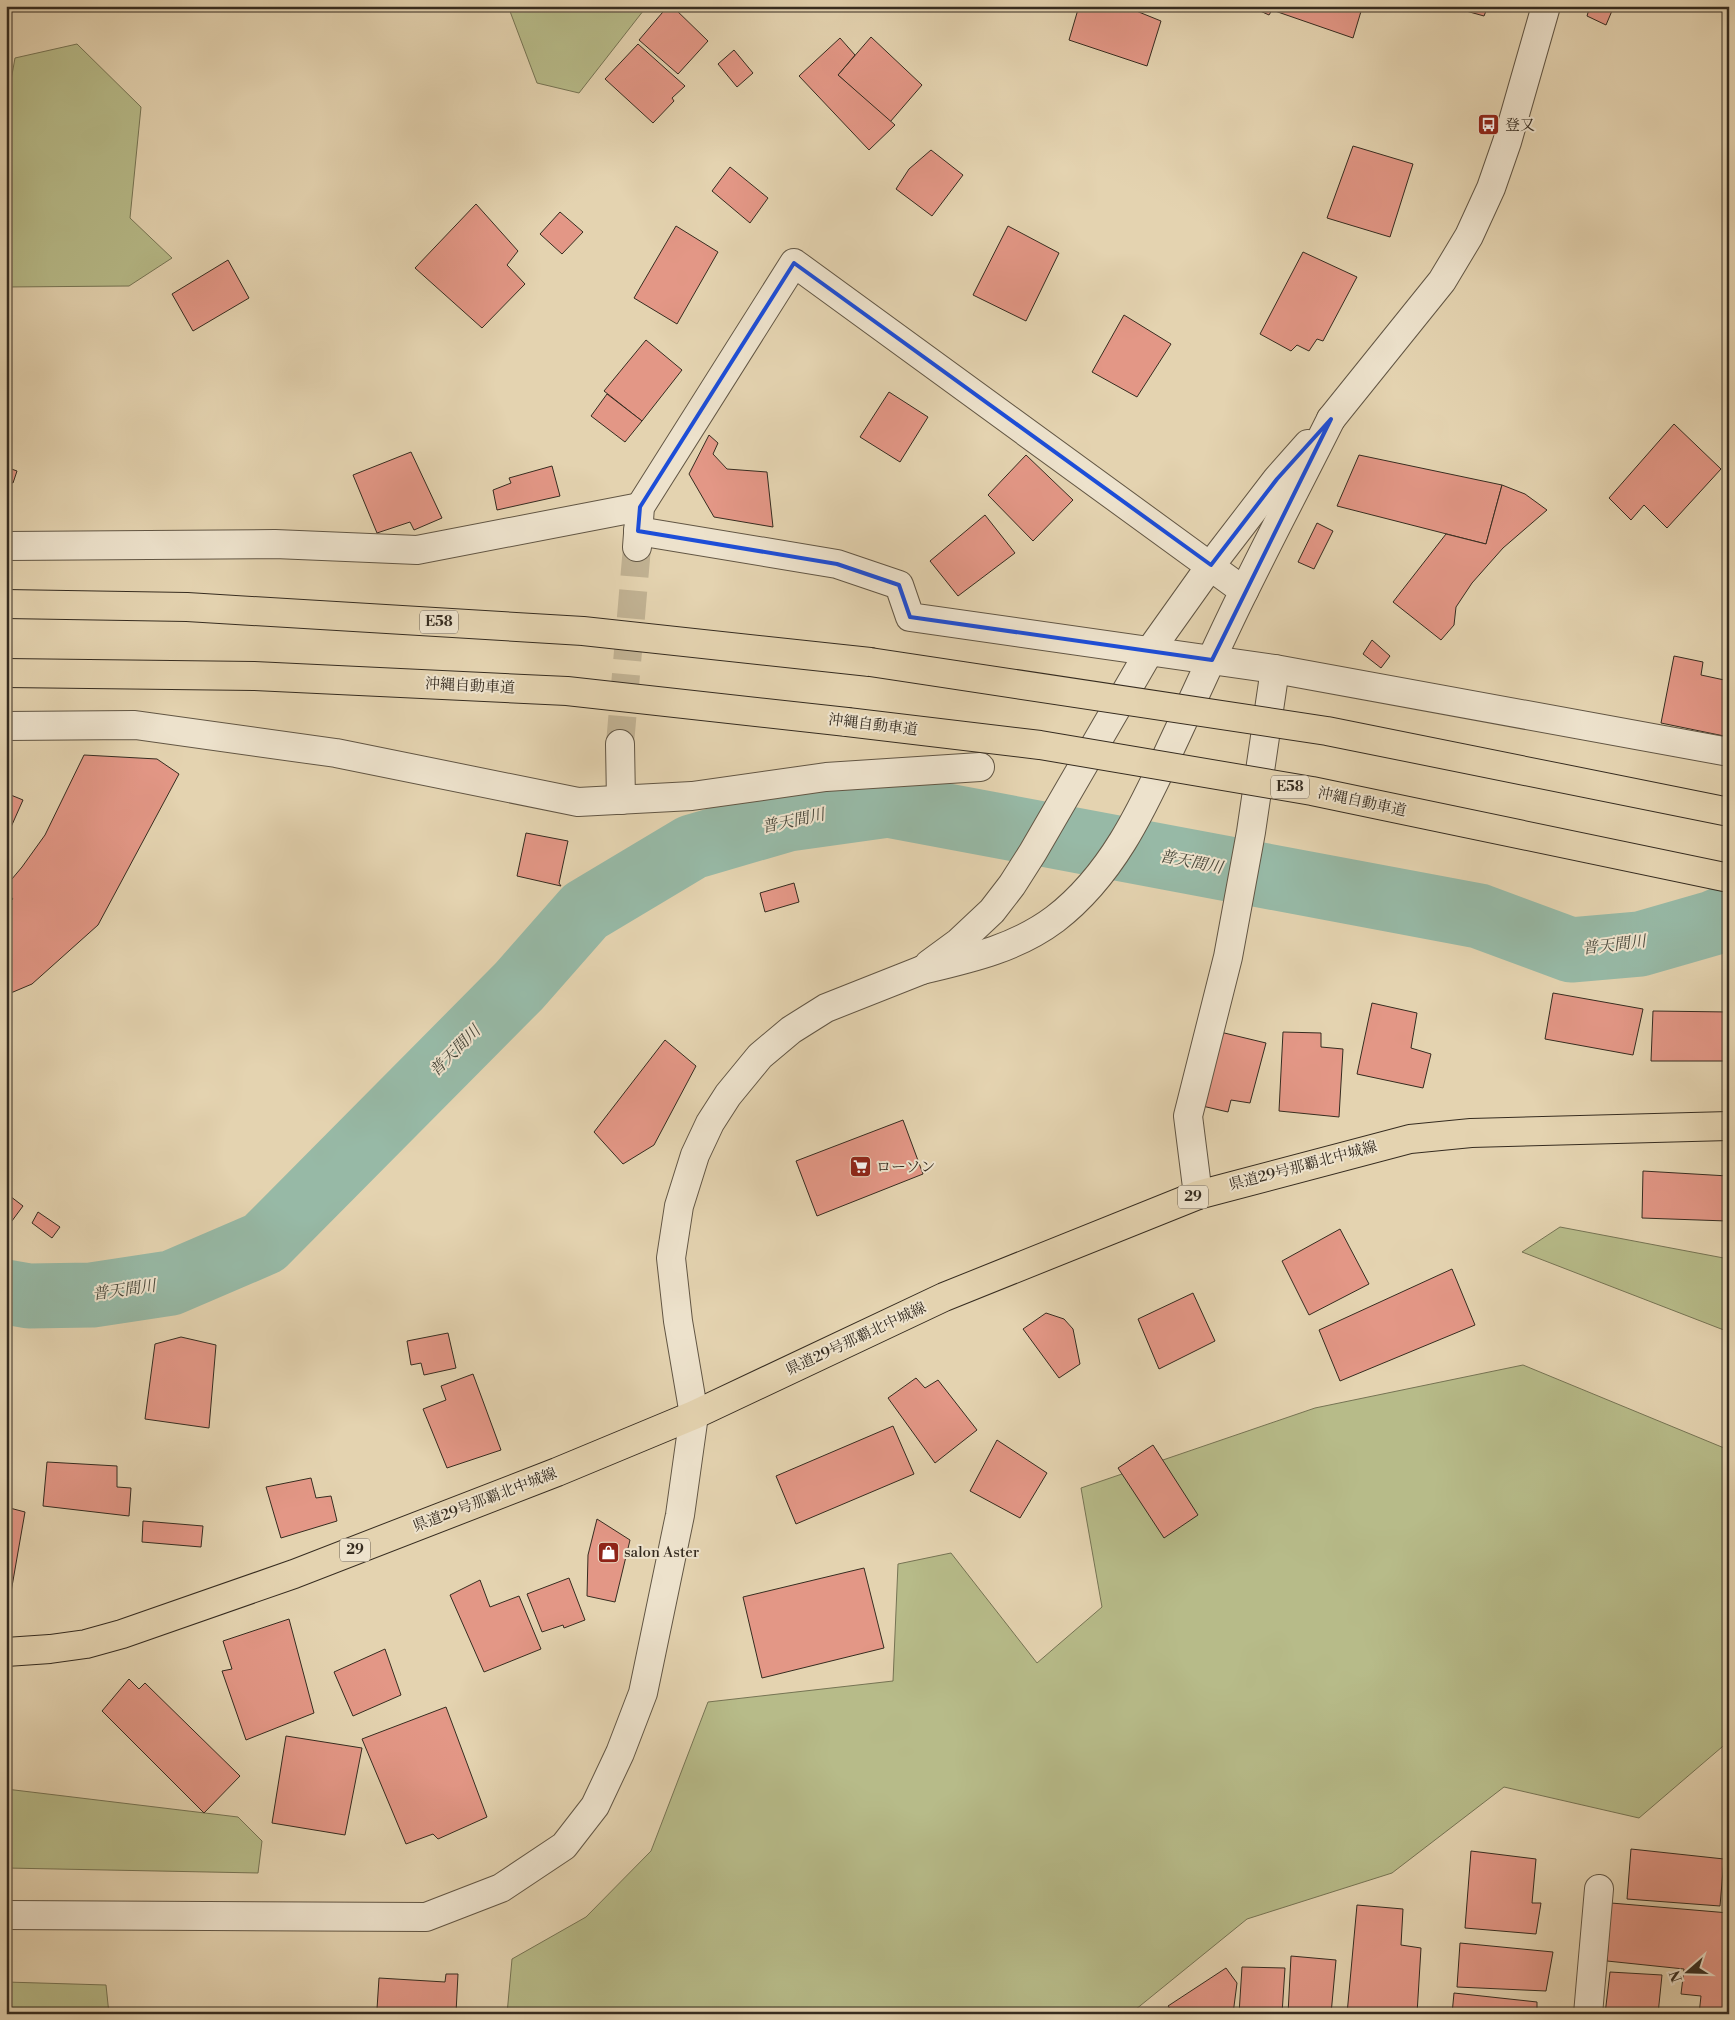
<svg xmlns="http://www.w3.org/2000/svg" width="1735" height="2020" viewBox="0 0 1735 2020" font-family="'Libre Bodoni','Noto Serif JP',serif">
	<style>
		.green { fill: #b7bb89; stroke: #767454 }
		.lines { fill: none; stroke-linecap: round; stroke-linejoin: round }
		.river { stroke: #97b9a6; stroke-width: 65 }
		.building { fill: #e39786; stroke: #362c20 }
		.minor-tunnel { stroke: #c1b293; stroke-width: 28; stroke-dasharray: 28 14; stroke-linecap: butt }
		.minor-casing { stroke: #625644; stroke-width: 30 }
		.tertiary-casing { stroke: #625644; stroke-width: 30 }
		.primary-casing { stroke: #362c20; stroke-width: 30 }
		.motorway-casing { stroke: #362c20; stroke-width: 30 }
		.minor { stroke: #ede2cc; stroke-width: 28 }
		.tertiary { stroke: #ede2cc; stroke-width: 28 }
		.primary { stroke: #e4d3b0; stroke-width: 28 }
		.motorway { stroke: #e4d3b0; stroke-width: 28 }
		.motorway-bridge-casing { stroke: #362c20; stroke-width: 30; stroke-linecap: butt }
		.motorway-bridge { stroke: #e4d3b0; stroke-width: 28 }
		.marked { fill: none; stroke: #1d4ed8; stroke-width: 4; stroke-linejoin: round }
		.labels { text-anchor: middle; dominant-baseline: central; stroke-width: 4; stroke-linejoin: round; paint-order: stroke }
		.shield { fill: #ede2cc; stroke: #6d6354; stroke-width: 1 }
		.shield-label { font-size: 14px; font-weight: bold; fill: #362c20 }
		.poi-label { font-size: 15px; fill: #362c20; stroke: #ede2cc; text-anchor: start }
		.street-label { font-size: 15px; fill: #362c20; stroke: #ede2cc }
		.water-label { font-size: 16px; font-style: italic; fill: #49483b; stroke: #ede2cc }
	</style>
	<rect width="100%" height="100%" fill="#e4d3b0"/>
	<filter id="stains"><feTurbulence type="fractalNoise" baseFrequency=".004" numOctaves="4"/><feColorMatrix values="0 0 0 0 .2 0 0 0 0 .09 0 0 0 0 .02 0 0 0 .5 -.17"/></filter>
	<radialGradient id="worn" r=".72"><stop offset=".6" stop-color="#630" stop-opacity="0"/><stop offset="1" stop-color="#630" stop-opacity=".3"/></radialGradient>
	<g class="green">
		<polygon points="508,6 647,6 579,93 537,83"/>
		<polygon points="77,44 141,107 130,218 172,258 129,286 6,287 6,108 15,58"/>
		<polygon points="1560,1227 1729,1259 1729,1332 1522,1252"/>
		<polygon points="1523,1365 1729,1450 1729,1741 1639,1818 1504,1787 1392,1873 1247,1919 1130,2014 507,2014 512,1959 586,1917 651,1851 708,1702 893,1681 898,1564 951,1553 1037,1663 1102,1607 1081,1488 1315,1408"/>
		<polygon points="6,1789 238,1817 262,1841 258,1873 6,1868"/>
		<polygon points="6,1982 106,1985 109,2014 6,2014"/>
	</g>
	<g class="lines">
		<polyline class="river" points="6,1292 29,1296 92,1295 171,1283 264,1243 519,986 585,911 692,847 788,819 888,805 1479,916 1571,950 1640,944 1713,923 1729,916"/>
	</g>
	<g class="building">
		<polygon points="668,6 672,6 708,41 678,74 639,40"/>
		<polygon points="1079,6 1124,6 1161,21 1147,66 1069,40"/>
		<polygon points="1249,6 1359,6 1362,8 1353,38 1272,10 1269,15"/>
		<polygon points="1468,6 1488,6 1484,16 1466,11"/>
		<polygon points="1590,6 1614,6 1606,25 1587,16"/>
		<polygon points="871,37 922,85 890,122 838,75"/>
		<polygon points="840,38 855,55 838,75 895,125 869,150 799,76"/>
		<polygon points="638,44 685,86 672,98 674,101 653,123 605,79"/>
		<polygon points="734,50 753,73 737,87 718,64"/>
		<polygon points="1353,146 1413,164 1390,237 1327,218"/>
		<polygon points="931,150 963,175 932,216 896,189 909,169"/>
		<polygon points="730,167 768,198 750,223 712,191"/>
		<polygon points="476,204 518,251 507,265 525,284 482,328 415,268"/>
		<polygon points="560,212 583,232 562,254 540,234"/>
		<polygon points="676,226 718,252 677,324 634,298"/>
		<polygon points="1008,226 1059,253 1026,321 973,295"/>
		<polygon points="1303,252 1357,277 1323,341 1317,339 1309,351 1297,345 1291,351 1260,334"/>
		<polygon points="228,260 249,298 193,331 172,294"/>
		<polygon points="1124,315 1171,344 1137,397 1092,372"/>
		<polygon points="646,340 682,370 642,421 604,391"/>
		<polygon points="889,392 928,417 900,462 860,437"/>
		<polygon points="607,394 642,421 625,442 591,416"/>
		<polygon points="1674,424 1721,469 1667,528 1644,505 1631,520 1609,498"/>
		<polygon points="709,435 718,443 713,454 727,469 767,472 773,527 714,517 689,474"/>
		<polygon points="411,452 442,518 414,530 410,522 377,533 353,475"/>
		<polygon points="1026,455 1073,500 1033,541 988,495"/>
		<polygon points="1359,455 1502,485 1486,544 1337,506"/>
		<polygon points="552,466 560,496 497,510 493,490 511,483 509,478"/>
		<polygon points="6,467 17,471 13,483 6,481"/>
		<polygon points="1502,485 1525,494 1547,510 1503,548 1472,583 1456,607 1454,625 1441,640 1393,602 1446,534 1486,544"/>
		<polygon points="985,515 1015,553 958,596 930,561"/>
		<polygon points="1317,523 1333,531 1314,569 1298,562"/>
		<polygon points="1372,640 1390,656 1381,668 1363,654"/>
		<polygon points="1674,656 1703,662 1701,675 1729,681 1729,737 1661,723"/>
		<polygon points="84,755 157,759 179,774 98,925 32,984 6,995 6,905 13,899 6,891 6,886 22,867 45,835"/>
		<polygon points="6,793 23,800 7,836 6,835"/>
		<polygon points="526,833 568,841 559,883 561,886 517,876"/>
		<polygon points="794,883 799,902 765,912 760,893"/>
		<polygon points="1553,993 1643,1009 1633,1055 1545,1039"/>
		<polygon points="1372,1003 1417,1013 1411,1048 1431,1054 1423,1088 1357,1074"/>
		<polygon points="1653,1011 1729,1012 1729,1061 1651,1061"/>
		<polygon points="1216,1031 1266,1043 1250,1103 1231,1100 1228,1112 1198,1105"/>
		<polygon points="1283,1032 1321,1033 1321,1047 1343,1049 1339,1117 1279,1111"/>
		<polygon points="665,1040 696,1066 654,1145 623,1164 594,1132"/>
		<polygon points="903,1120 923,1174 817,1216 796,1161"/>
		<polygon points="1643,1171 1728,1176 1727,1221 1642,1218"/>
		<polygon points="6,1193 23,1206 6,1229"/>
		<polygon points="38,1212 60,1227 52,1238 32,1223"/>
		<polygon points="1340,1229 1369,1284 1309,1315 1282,1261"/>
		<polygon points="1452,1269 1475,1325 1340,1381 1319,1330"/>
		<polygon points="1193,1293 1215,1341 1159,1369 1138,1319"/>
		<polygon points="1046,1313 1064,1319 1073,1329 1080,1364 1059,1378 1023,1329"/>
		<polygon points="448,1333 456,1368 424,1375 421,1363 411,1365 407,1341"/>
		<polygon points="181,1337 216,1345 209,1428 145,1419 155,1344"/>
		<polygon points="473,1374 501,1450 447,1468 423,1409 446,1400 441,1386"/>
		<polygon points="916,1378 925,1388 938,1380 977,1430 935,1463 888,1398"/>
		<polygon points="893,1426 914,1474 796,1524 776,1476"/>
		<polygon points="997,1440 1047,1473 1020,1518 970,1491"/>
		<polygon points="1153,1445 1198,1515 1164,1538 1118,1468"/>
		<polygon points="47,1462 117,1466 117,1487 131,1488 129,1516 43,1506"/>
		<polygon points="311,1478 316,1498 331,1496 337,1521 281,1538 266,1487"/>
		<polygon points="6,1507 25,1512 7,1615 6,1615"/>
		<polygon points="597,1519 630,1540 615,1602 587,1596 588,1555"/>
		<polygon points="143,1521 203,1526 201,1547 142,1542"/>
		<polygon points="864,1568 884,1648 762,1678 743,1597"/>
		<polygon points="569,1578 585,1620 564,1628 563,1625 542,1632 527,1594"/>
		<polygon points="480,1580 490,1607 519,1596 541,1649 484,1672 450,1595"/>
		<polygon points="289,1619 314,1713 246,1740 222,1671 232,1669 223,1641"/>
		<polygon points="385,1649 401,1695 353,1716 334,1672"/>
		<polygon points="129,1679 139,1689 145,1683 240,1776 204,1813 102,1711"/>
		<polygon points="446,1707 487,1817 438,1839 433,1834 406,1844 362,1739"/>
		<polygon points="286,1736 362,1748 345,1835 272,1823"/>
		<polygon points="1631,1849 1724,1859 1720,1906 1627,1899"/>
		<polygon points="1471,1851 1536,1859 1532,1903 1541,1903 1536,1934 1465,1928"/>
		<polygon points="1611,1903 1729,1913 1729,2014 1699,2014 1701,1996 1681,1994 1684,1969 1607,1961"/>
		<polygon points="1357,1905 1403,1909 1401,1945 1421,1948 1417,2014 1347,2014"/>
		<polygon points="1460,1943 1553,1952 1546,1991 1457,1987"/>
		<polygon points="1291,1956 1336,1960 1331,2014 1288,2014"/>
		<polygon points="1242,1967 1285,1968 1282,2014 1239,2014"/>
		<polygon points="1226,1968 1237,1983 1233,2014 1174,2014 1168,2006"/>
		<polygon points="1610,1972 1662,1975 1658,2014 1605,2014"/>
		<polygon points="446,1974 458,1974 456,2013 377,2009 379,1978 445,1982"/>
		<polygon points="1454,1993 1537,2002 1537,2014 1452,2014"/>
	</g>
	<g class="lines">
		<polyline class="minor-tunnel" points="620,744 637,547"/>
		<defs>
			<g id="minor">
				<polyline points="638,531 837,564 899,585 910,617 1275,669 1729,752"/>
				<polyline points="6,546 275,544 417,550 640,507"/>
				<polyline points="637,547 640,507 794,263 1244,591"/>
				<polyline points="6,726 135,725 336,753 578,802 692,796 826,777 980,767"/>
				<polyline points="620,744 621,800"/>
				<polyline points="929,964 959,942 992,911 1012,885 1033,852 1149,652 1211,565 1277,479 1308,444"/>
				<path d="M922,970C968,959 1015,949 1055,919C1111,876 1141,812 1170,749C1195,696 1218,643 1244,591C1272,534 1302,477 1331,419"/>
				<polyline points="1198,1195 1188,1116 1228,957 1251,832 1275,669"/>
				<polyline points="1588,2014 1599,1889"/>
			</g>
			<g id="tertiary">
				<polyline points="1331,419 1442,281 1469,236 1491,188 1507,142 1546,6"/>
				<polyline points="6,1915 426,1917 501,1888 564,1846 595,1806 620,1753 643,1693 680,1515 694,1415 678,1321 671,1258 679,1206 695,1155 710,1123 728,1095 760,1056 791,1030 826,1008 922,970"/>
			</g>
			<polyline id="primary" points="6,1652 50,1649 86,1644 122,1634 294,1574 557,1472 694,1415 944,1297 1198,1195 1410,1139 1471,1133 1729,1126"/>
			<g id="motorway">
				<polyline points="6,604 187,607 583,631 870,662"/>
				<polyline points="6,673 254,676 567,691 847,722"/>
			</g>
		</defs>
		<use href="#minor" class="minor-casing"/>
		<use href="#tertiary" class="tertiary-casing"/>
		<use href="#primary" class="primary-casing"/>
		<use href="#motorway" class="motorway-casing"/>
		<use href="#minor" class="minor"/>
		<use href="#tertiary" class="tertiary"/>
		<use href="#primary" class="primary"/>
		<use href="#motorway" class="motorway"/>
		<defs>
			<g id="motorway-bridge">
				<polyline points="870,662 1327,731 1729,812"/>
				<polyline points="847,722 1040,745 1312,791 1729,878"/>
			</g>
		</defs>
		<use href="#motorway-bridge" class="motorway-bridge-casing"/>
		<use href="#motorway-bridge" class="motorway-bridge"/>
	</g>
	<path class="marked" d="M794,263L1211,565L1277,479L1331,419L1212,660L910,617L899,585L837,564L638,531L640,507Z"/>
	<defs>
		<symbol id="bus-square" viewBox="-11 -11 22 22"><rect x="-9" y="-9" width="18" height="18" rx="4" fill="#8f2418" stroke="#ede2cc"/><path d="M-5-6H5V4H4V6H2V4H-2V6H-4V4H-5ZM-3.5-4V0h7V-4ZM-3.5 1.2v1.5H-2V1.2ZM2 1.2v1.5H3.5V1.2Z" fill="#fff"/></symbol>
		<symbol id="supermarket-square" viewBox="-11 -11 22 22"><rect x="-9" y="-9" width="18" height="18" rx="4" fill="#8f2418" stroke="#ede2cc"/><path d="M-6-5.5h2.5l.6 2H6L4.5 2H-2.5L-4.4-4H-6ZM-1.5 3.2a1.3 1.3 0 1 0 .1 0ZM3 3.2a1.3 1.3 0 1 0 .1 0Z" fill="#fff"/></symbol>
		<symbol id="shop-square" viewBox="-11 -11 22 22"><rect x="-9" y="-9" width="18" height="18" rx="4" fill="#8f2418" stroke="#ede2cc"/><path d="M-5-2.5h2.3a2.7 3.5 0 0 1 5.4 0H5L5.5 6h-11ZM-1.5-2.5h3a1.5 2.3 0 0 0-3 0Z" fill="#fff"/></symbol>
	</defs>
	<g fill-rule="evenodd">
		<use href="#bus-square" x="1476" y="112" width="25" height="25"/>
		<use href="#supermarket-square" x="848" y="1154" width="25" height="25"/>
		<use href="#shop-square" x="596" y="1540" width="25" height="25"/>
	</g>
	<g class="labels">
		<g class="shield">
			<rect x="420" y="610.5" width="38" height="23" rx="4"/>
			<rect x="1271" y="775.5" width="38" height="23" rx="4"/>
			<rect x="1178" y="1185.5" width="30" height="23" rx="4"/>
			<rect x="340" y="1538.5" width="30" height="23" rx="4"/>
		</g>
		<g class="shield-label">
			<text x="439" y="622">E58</text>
			<text x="1290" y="787">E58</text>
			<text x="1193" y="1197">29</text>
			<text x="355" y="1550">29</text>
		</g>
		<g class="poi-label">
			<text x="1505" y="125">登又</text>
			<text x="876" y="1167">ローソン</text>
			<text x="624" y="1552">salon Aster</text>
		</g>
		<g class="street-label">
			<text transform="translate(470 686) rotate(3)">沖縄自動車道</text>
			<text transform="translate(873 725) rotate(7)">沖縄自動車道</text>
			<text transform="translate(1362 802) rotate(12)">沖縄自動車道</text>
			<text transform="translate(1303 1166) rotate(-15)">県道29号那覇北中城線</text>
			<text transform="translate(856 1339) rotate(-25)">県道29号那覇北中城線</text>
			<text transform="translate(485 1500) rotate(-21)">県道29号那覇北中城線</text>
		</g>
		<g class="water-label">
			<text transform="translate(793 821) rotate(-12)">普天間川</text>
			<text transform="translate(1191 862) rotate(11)">普天間川</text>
			<text transform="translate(1614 945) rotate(-7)">普天間川</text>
			<text transform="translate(455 1051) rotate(-45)">普天間川</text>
			<text transform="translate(124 1290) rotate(-8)">普天間川</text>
		</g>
	</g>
	<rect width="1735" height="2020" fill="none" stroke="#e4d3b0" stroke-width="25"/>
	<rect x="8" y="8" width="1720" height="2005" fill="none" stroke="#362c20" stroke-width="2.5"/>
	<rect x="12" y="12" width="1710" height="1995" fill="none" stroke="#362c20"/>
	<g transform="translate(1688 1972) rotate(250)" stroke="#ede2cc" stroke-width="4" paint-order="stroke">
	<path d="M0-4L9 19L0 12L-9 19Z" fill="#362c20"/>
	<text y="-8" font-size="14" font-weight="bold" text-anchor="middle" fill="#362c20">N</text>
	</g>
	<rect width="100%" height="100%" filter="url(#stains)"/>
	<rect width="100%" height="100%" fill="url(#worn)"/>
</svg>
